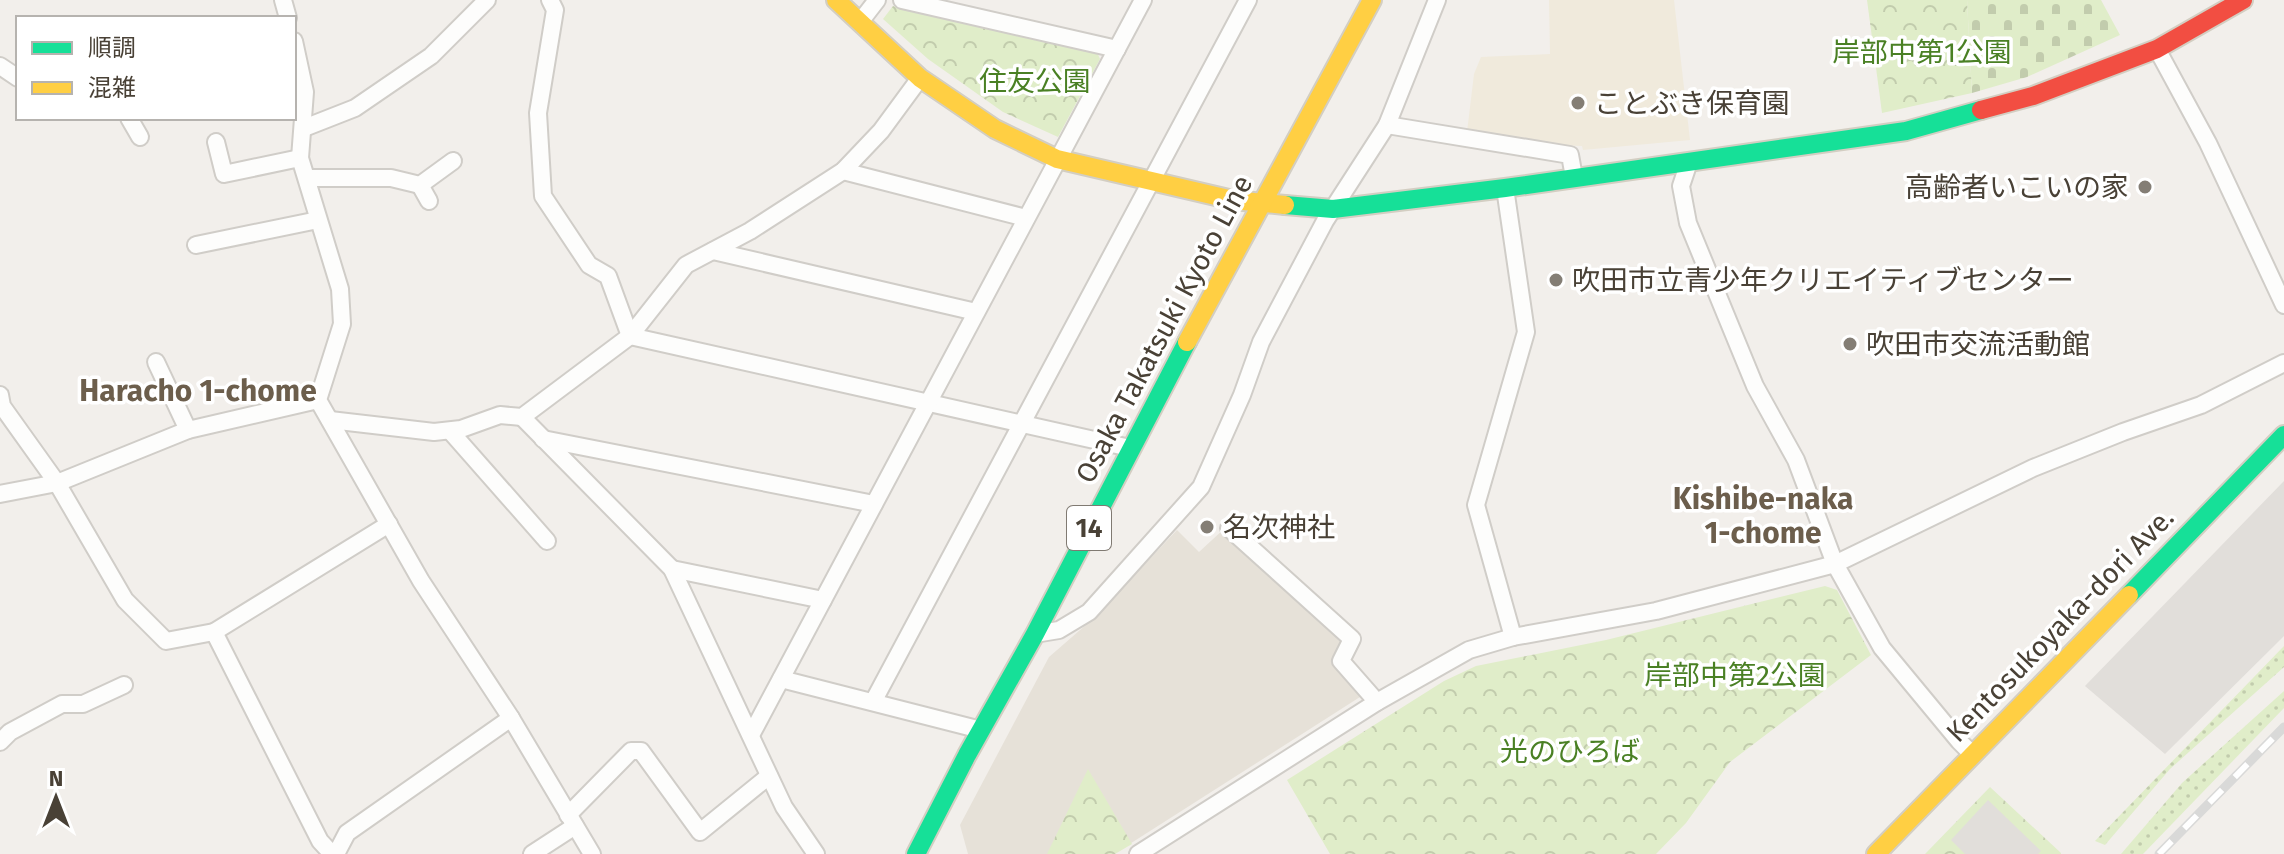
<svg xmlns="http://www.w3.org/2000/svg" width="2284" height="854" viewBox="0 0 2284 854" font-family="'Fira Sans','Noto Sans JP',sans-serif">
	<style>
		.residential { fill: #e6e1d8 }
		.education { fill: #f0eadc }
		.grass { fill: url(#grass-dots) }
		.cemetery { fill: url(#cemetery-stones) }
		.park { fill: url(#park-crowns) }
		.parking { fill: #e1deda }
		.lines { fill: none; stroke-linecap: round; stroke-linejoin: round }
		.street-casing { stroke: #d0cdc8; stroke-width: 20 }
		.fast-casing { stroke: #d3cec2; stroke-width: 22 }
		.slow-casing { stroke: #d3cec2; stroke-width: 22 }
		.jam-casing { stroke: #d3cec2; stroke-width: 22 }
		.street { stroke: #fdfdfc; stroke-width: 16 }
		.fast { stroke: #16e098; stroke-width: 18 }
		.slow { stroke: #ffcf43; stroke-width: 18 }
		.jam { stroke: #f24e42; stroke-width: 18 }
		.rail-casing { stroke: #d9d9d8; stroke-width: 9 }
		.rail { stroke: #fff; stroke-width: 6; stroke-dasharray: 18; stroke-linecap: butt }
		.poi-dot { fill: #847e75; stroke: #fff; stroke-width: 3 }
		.labels { text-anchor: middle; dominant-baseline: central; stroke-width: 7; stroke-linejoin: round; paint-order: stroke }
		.shield { fill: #fff; stroke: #807a72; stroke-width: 2 }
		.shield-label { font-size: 26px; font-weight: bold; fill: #494136 }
		.park-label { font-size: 28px; fill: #4a8024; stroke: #fff }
		.poi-label { font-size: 28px; fill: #494136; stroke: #fff; text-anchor: start }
		.street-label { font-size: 28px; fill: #494136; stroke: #fff }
		.neighbourhood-label { font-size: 30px; font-weight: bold; fill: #6c5e4c; stroke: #fff }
	</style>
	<defs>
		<pattern id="grass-dots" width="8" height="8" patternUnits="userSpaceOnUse" patternTransform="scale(2)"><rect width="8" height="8" fill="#e0edc9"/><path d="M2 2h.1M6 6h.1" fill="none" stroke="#c2ccad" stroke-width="1.8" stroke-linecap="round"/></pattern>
		<pattern id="cemetery-stones" width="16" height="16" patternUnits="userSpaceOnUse" patternTransform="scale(2)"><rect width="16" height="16" fill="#e0edc9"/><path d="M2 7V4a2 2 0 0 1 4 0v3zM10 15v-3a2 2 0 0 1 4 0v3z" fill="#c2ccad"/></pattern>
		<pattern id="park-crowns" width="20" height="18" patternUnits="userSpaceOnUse" patternTransform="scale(2)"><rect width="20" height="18" fill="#e0edc9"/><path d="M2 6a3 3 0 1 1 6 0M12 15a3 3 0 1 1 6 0" fill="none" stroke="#c2ccad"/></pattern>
	</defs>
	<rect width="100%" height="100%" fill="#f2efeb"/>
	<polygon class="residential" points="1225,528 1343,642 1360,690 1360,697 1114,854 968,854 960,825 1049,657 1095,617 1177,530 1199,552"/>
	<polygon class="education" points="1549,0 1674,0 1690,140 1583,150 1582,146 1550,145 1467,132 1474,74 1481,57 1550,54"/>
	<g class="grass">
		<polygon points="2284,646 2284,667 2170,769 2105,845 2095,841"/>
		<polygon points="2284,691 2284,708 2143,854 2121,854 2182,783"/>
	</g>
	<polygon class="cemetery" points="1967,0 2101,0 2120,35 2027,77 1972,93"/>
	<g class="park">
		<polygon points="1867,0 1967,0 1972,93 1882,113"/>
		<polygon points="893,6 1097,52 1100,59 1058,137 1003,112 928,59 883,19"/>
		<polygon points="1825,586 1837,590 1871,655 1730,762 1686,823 1656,854 1330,854 1287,780 1444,681 1476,666 1606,640"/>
		<polygon points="1088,769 1132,844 1115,854 1047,854"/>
		<polygon points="1990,787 2061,853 2061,854 1925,854"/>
	</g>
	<g class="parking">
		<polygon points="2284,481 2284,636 2165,754 2085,686"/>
		<polygon points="1988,800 2041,851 2038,854 1965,854 1951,840"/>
	</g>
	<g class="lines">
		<defs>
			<g id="street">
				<polyline points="283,0 288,18"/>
				<polyline points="550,0 555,10 538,113 543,196 589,265 608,276 630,336 1130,448"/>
				<polyline points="902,0 1117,49"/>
				<polyline points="860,22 877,0"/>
				<polyline points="294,41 305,92 300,158 340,289 342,324 318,400 421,581 511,718 592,854"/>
				<polyline points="2157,49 2208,143 2284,305"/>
				<polyline points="0,66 18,78"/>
				<polyline points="129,118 140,137"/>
				<polyline points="1387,125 1570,155 1574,177"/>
				<polyline points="304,128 355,108 431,56 487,0"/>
				<polyline points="216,142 224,174 300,158"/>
				<polyline points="1689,162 1681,186 1688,223 1755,386 1796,460 1835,564 1882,648 1959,741 1973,755"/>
				<polyline points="843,171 1026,218"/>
				<polyline points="307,178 391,178 420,185 453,161"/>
				<polyline points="420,185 429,201"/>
				<polyline points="1505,188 1526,332 1476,505 1513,637"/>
				<polyline points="196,245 318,220"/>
				<polyline points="713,251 976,312"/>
				<polyline points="156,362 188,430"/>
				<polyline points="0,395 2,406 57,483 125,600 166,641 214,632 320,841 332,854"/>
				<polyline points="522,417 672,569 784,807 816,854"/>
				<polyline points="330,420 434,432 461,429 500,415 522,417 630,336 686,265 750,231 843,171 881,131 920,78"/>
				<polyline points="451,432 547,541"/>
				<polyline points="543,439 874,504"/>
				<polyline points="0,494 57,483 188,430 318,400"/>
				<polyline points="1229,528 1352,639 1341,661 1377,702"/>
				<polyline points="672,569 823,600"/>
				<polyline points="214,632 389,524"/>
				<polyline points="1035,634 1059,630 1089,612 1201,487 1242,395 1261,342 1325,221 1387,125 1437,0"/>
				<polyline points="781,679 981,730"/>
				<polyline points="873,702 1248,0"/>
				<polyline points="751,735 1143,0"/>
				<polyline points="0,742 10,732 62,704 83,704 124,685"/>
				<polyline points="568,815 631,751 641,751 700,832 769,776"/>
				<polyline points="336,854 347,833 511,718"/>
				<polyline points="532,854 575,826"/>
				<polyline points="1138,854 1377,702 1469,650 1513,637 1656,611 1835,564 2033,468 2123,432 2201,405 2284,363"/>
			</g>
			<g id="fast">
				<polyline points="1285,205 1333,209 1505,188 1906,131 1981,110"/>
				<polyline points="2129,595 2284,435"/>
				<polyline points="916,854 967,755 1035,634 1187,342"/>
			</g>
			<g id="slow">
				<polyline points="836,0 920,78 995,129 1057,159 1233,200 1285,205"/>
				<polyline points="1187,342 1372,0"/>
				<polyline points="1876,854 2129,595"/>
			</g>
			<polyline id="jam" points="1981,110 2033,96 2157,49 2243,0"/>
		</defs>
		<use href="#street" class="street-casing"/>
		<use href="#fast" class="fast-casing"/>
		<use href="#slow" class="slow-casing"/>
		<use href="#jam" class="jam-casing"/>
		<use href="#street" class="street"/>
		<use href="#fast" class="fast"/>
		<use href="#slow" class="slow"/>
		<use href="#jam" class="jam"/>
		<defs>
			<polyline id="rail" points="2159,854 2284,727"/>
		</defs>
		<use href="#rail" class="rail-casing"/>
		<use href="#rail" class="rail"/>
	</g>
	<g class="poi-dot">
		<circle cx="1578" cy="103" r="8"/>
		<circle cx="2145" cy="187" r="8"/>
		<circle cx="1556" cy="280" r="8"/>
		<circle cx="1850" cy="344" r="8"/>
		<circle cx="1207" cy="527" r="8"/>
	</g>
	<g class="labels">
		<rect class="shield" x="1067" y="506" width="44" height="44" rx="6"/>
		<g class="shield-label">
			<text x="1089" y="528">14</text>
		</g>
		<g class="park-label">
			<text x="1922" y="52">岸部中第1公園</text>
			<text x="1035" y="81">住友公園</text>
			<text x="1735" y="675">岸部中第2公園</text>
			<text x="1570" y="751">光のひろば</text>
		</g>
		<g class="poi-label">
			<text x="1594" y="103">ことぶき保育園</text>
			<text x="2129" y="187" text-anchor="end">高齢者いこいの家</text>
			<text x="1572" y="280">吹田市立青少年クリエイティブセンター</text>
			<text x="1866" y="344">吹田市交流活動館</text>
			<text x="1223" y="527">名次神社</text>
		</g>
		<g class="street-label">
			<text transform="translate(1164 329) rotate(-62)">Osaka Takatsuki Kyoto Line</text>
			<text transform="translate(2060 625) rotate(-46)">Kentosukoyaka-dori Ave.</text>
		</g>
		<g class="neighbourhood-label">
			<text x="198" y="391">Haracho 1-chome</text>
			<text x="1763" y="499">Kishibe-naka<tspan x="1763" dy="34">1-chome</tspan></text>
		</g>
	</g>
	<rect x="16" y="16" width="280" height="104" fill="#ffffff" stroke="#b6b3af" stroke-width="2"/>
	<rect x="32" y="42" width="40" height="12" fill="#16e098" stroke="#b6b3af" stroke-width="2"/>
	<text x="88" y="56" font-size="24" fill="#494136">順調</text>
	<rect x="32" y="82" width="40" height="12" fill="#ffcf43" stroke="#b6b3af" stroke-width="2"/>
	<text x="88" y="96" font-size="24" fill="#494136">混雑</text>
	<g transform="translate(56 798)" stroke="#ffffff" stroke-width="6" paint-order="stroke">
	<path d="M0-6L14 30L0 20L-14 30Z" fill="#494136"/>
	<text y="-12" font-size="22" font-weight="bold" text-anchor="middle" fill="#494136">N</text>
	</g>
</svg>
